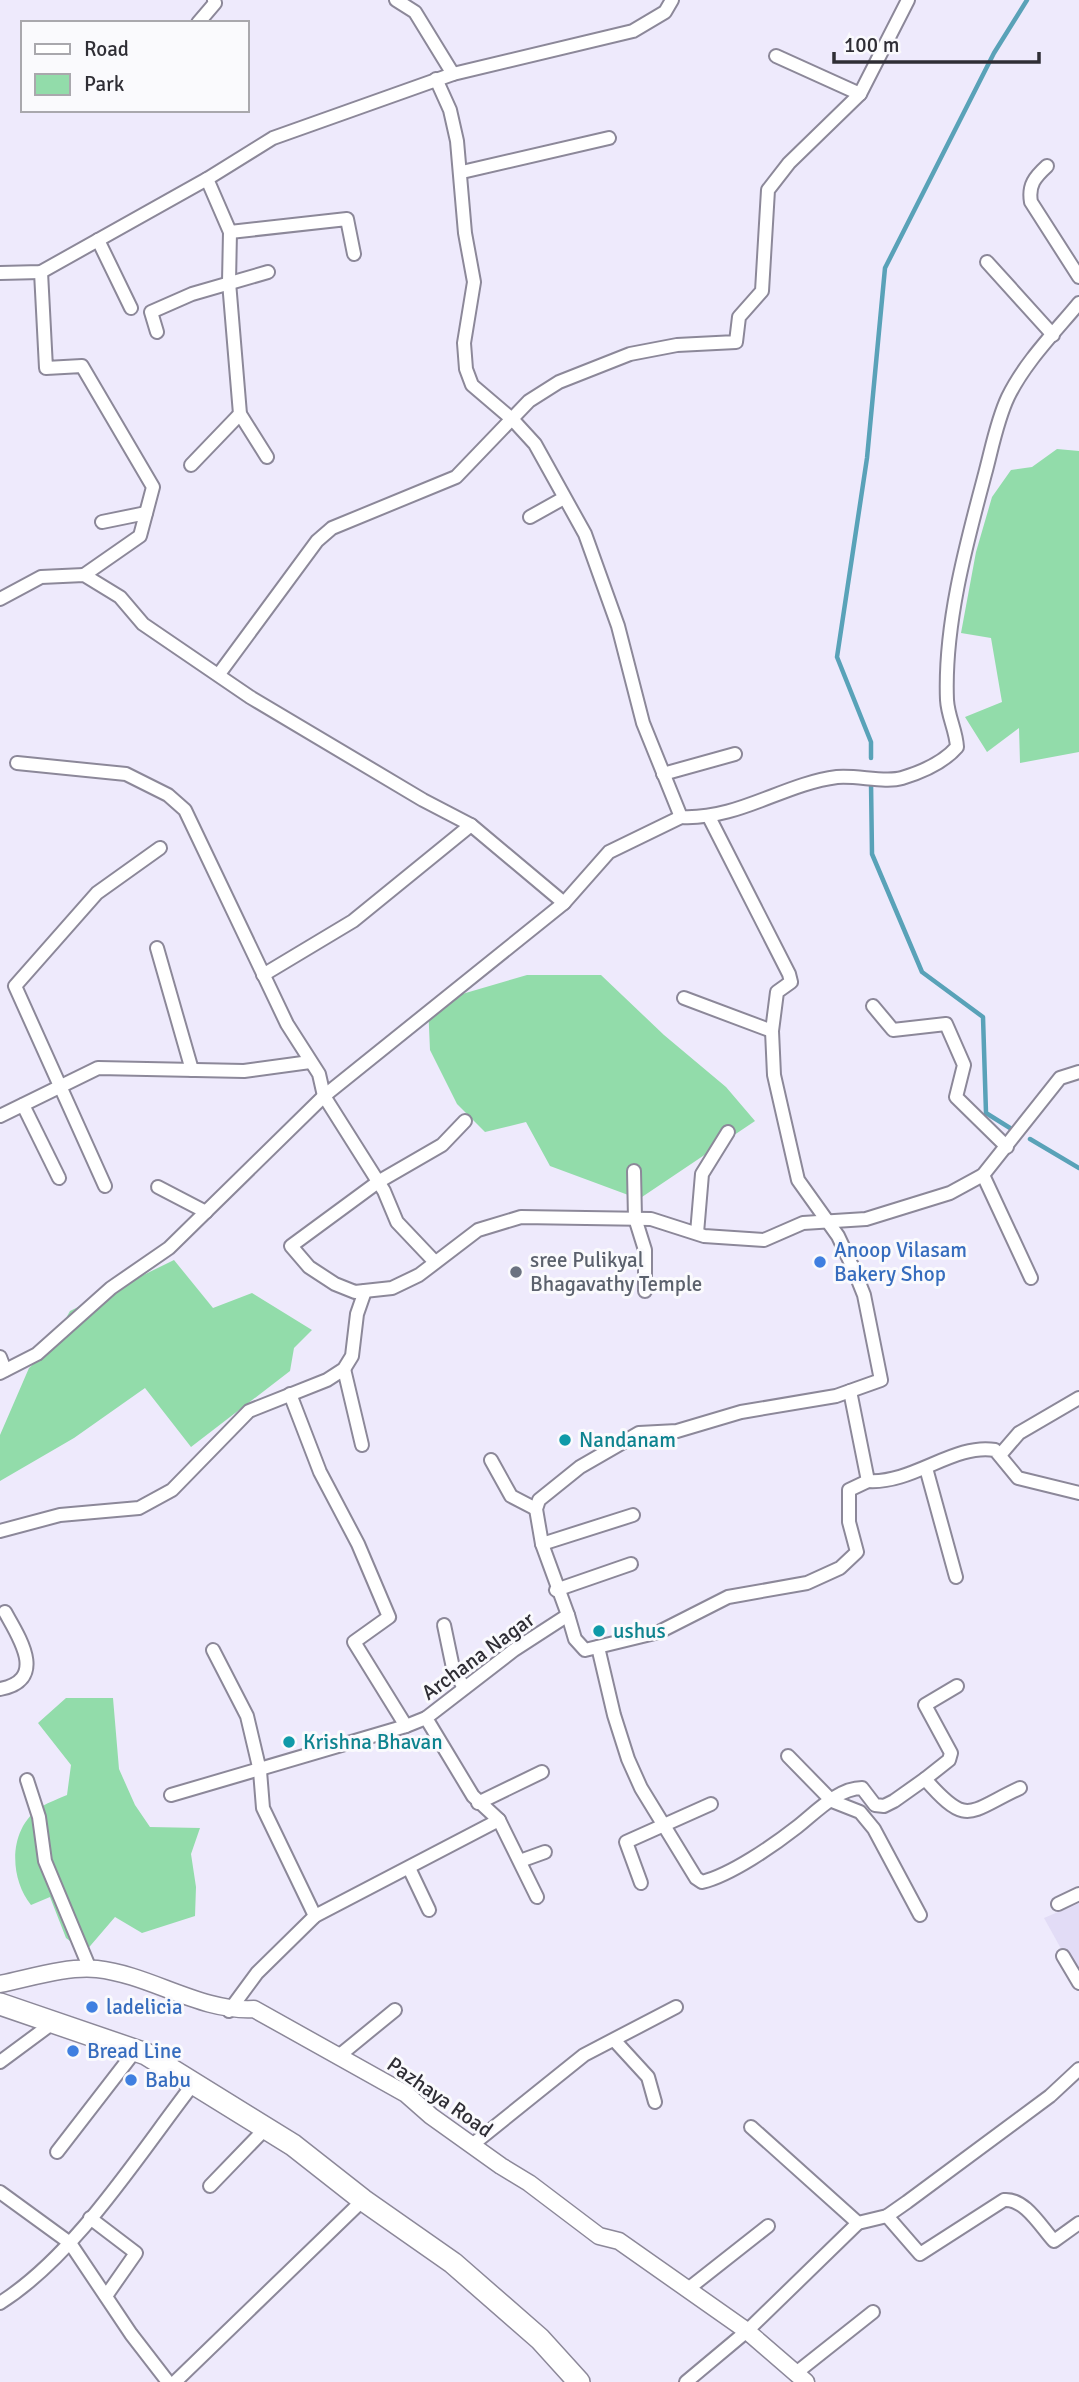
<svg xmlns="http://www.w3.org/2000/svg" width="1079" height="2382" viewBox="0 0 1079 2382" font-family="Signika,sans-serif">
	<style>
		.built { fill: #e2dcf6 }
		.green { fill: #92dcaa }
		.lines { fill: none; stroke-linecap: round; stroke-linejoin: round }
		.stream { stroke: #59a2b8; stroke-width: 4.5 }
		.minor-casing { stroke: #8c8899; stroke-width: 16 }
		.tertiary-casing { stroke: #8c8899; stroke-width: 19 }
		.primary-casing { stroke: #8c8899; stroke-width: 24 }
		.minor { stroke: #fff; stroke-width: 12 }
		.tertiary { stroke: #fff; stroke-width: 16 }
		.primary { stroke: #fff; stroke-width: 21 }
		.shop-dot { fill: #3f7fe0; stroke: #fafafd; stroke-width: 2.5 }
		.worship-dot { fill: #6b7280; stroke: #fafafd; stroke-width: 2.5 }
		.culture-dot { fill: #0f9aa8; stroke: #fafafd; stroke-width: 2.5 }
		.labels { text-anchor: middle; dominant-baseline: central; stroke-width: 6; stroke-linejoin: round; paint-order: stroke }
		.shop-label { font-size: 21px; fill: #366cbe; stroke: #fafafd; text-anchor: start }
		.worship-label { font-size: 21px; fill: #5b616d; stroke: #fafafd; text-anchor: start }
		.culture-label { font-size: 21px; fill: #0d838f; stroke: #fafafd; text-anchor: start }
		.street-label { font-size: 21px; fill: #2f2e35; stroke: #fafafd }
	</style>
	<rect width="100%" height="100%" fill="#eeeafc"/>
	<polygon class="built" points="1079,1903 1079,1981 1044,1918"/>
	<g class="green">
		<polygon points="1057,449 1079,451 1079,752 1020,763 1019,728 987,752 965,717 1002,702 991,638 961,633 976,552 992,497 1011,470 1032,467"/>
		<polygon points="527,975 601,975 664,1035 726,1087 755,1121 639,1199 550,1166 526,1122 485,1132 457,1104 430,1050 428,1004"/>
		<polygon points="174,1260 213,1308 252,1293 312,1330 294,1348 290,1371 191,1447 145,1388 74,1438 0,1481 0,1435 29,1368 47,1352 70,1311"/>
		<path d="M66,1698H113L119,1769L135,1805L150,1827L200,1828L191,1854L196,1887L195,1916L142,1933L115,1917L85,1952L66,1938L50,1897L31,1905C9,1878 8,1828 41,1807C49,1802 58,1799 67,1795L71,1765L38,1723Z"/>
	</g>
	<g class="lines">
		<g class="stream">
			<polyline points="871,758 871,742 837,657 867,458 885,268 994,53 1027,0"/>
			<polyline points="871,782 872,854 922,972 983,1017 986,1113 1010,1128"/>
			<polyline points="1030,1139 1079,1168"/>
		</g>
		<defs>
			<g id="minor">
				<polyline points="396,0 415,12 453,74"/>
				<polyline points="198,23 215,3 214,0"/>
				<polyline points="776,56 860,94"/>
				<path d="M436,79L450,110L457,141L465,233L474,282L464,343L466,369L472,385L513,420L535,444L585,534L618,626L643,723L681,817C738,820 783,784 837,777C857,775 885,783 902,778C922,772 944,762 957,747C956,730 948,717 947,700C944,625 966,545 985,474C992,448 997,420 1008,397C1025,362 1055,332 1079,303"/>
				<path d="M1047,166C1035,177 1028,185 1031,202L1079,277"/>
				<polyline points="462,172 609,138"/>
				<polyline points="207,179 230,232 229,282 240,414 267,457"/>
				<polyline points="230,232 347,219 354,254"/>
				<polyline points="98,240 131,308"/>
				<polyline points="987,262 1053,335"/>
				<polyline points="41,272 46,368 82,366 153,487 140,536 84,575"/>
				<polyline points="0,273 41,272 207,179 273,138 453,74 633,31 665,12 672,0"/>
				<polyline points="157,332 151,312 192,294 268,272"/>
				<polyline points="191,465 240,414"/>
				<polyline points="530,517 564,498"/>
				<polyline points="102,522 146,513"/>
				<polyline points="0,599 41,577 84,575 120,597 143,624 250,697 423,800 471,825 564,903"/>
				<polyline points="219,674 317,541 332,528 456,477 529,401 559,382 630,354 677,345 736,342 739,317 762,291 768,190 789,163 860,94 908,0"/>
				<polyline points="17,763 126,774 168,795 185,810 287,1024 319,1074 324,1096 384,1191 397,1222 434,1261"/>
				<polyline points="663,774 735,754"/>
				<polyline points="157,948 192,1070"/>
				<polyline points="263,975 353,921 471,825"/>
				<polyline points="684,998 772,1031"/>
				<polyline points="873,1006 893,1030 946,1024 964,1065 956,1097 1007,1147"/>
				<polyline points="23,1105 59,1178"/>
				<polyline points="0,1116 98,1068 244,1071 310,1062"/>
				<polyline points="465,1121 442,1145 378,1182 291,1246 309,1267 335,1284 355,1292 392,1288 419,1275 478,1230 521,1217 651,1219 704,1236 764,1240 803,1223 866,1219 950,1193 983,1175 1060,1078 1079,1072"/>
				<polyline points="634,1171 635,1218 645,1250 645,1291"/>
				<polyline points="983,1175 1031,1278"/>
				<polyline points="105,1186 15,986 97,893 160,848"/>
				<polyline points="158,1187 206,1212"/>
				<polyline points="697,1233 702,1174 728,1132"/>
				<polyline points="0,1357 5,1370"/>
				<polyline points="344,1369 362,1445"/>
				<polyline points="0,1373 37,1354 111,1288 169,1248 324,1096 564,903 609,852 681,817"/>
				<path d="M850,1391L868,1481C913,1484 954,1443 995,1450L1018,1478L1079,1493"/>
				<polyline points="290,1394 320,1472 358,1544 389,1617 354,1642 406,1726 426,1718"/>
				<polyline points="1000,1455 1019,1433 1079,1398"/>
				<polyline points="491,1460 511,1496 536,1509"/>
				<polyline points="926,1468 956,1577"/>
				<polyline points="0,1531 60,1515 139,1508 172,1490 249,1411 327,1380 344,1369 352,1356 357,1314 365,1291"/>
				<polyline points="542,1544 633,1515"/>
				<polyline points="556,1590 631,1564"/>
				<polyline points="568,1615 575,1639 585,1650 659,1632 728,1597 807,1583 840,1568 857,1552 849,1522 849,1490 868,1481"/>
				<polyline points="444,1625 453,1668 464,1688"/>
				<path d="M598,1647L614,1715L628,1759L641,1788L696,1878L702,1882C731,1875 774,1845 797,1827C815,1813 838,1788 862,1788L875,1805L884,1806L894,1801L925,1779C968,1828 968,1812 1020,1788"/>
				<polyline points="213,1650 247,1716 260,1771 263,1808 315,1916"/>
				<path d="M0,1689C48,1680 19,1637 5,1612"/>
				<polyline points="788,1756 832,1801 860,1812 874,1829 920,1915"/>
				<polyline points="925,1779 949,1760 951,1753 925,1705 957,1686"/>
				<polyline points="27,1780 39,1817 45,1861 90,1969"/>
				<polyline points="171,1795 406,1726"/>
				<polyline points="478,1803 542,1772"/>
				<polyline points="499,1820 537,1897"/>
				<polyline points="520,1861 545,1852"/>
				<polyline points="409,1868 429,1910"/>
				<polyline points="641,1883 626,1842 711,1804"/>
				<polyline points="1058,1904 1079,1894"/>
				<polyline points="1063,1956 1079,1983"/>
				<polyline points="229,2011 257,1973 315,1916 499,1820 473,1796 426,1718 514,1650 568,1615 542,1544 536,1509 539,1500 580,1467 639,1433 677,1431 741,1412 836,1396 881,1380 864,1295 854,1270 838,1236 798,1180 774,1075 772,1031 777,992 791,982 789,974 709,817"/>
				<polyline points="615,2041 648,2077 655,2102"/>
				<polyline points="340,2055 395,2010"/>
				<polyline points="0,2062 54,2022"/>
				<polyline points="751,2127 858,2223"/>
				<polyline points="472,2145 584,2055 676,2007"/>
				<polyline points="57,2152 135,2051"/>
				<polyline points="210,2186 266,2128"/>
				<polyline points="0,2192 70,2243 131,2334 168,2382"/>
				<path d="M887,2216L920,2254L1004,2200C1025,2198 1041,2227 1054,2241L1079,2223"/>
				<polyline points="90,2218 136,2253 106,2296"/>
				<polyline points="688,2289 768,2226"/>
				<path d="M0,2303C77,2254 138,2155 194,2083"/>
				<polyline points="796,2373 873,2312"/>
				<polyline points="175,2382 363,2200"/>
				<polyline points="686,2382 747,2331 858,2223 887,2216 907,2202 1050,2096 1079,2069"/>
			</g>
			<path id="tertiary" d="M0,1984C30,1978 66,1966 97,1969C151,1975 200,2012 254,2009L406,2094L431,2116L501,2166L529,2183L599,2236L619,2241L747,2331L806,2382"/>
			<polyline id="primary" points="0,2004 146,2054 293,2145 363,2200 453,2263 540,2339 579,2382"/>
		</defs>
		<use href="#minor" class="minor-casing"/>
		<use href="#tertiary" class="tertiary-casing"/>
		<use href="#primary" class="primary-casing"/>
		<use href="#minor" class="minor"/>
		<use href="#tertiary" class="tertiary"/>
		<use href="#primary" class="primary"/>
	</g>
	<g class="shop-dot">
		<circle cx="820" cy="1262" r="7"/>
		<circle cx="92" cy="2007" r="7"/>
		<circle cx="73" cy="2051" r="7"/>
		<circle cx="131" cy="2080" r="7"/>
	</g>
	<circle class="worship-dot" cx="516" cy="1272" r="7"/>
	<g class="culture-dot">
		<circle cx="565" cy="1440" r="7"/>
		<circle cx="599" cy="1631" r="7"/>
		<circle cx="289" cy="1742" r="7"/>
	</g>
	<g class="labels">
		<g class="shop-label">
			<text x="834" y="1250">Anoop Vilasam<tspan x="834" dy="24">Bakery Shop</tspan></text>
			<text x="106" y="2007">ladelicia</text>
			<text x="87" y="2051">Bread Line</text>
			<text x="145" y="2080">Babu</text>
		</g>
		<g class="worship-label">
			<text x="530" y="1260">sree Pulikyal<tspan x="530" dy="24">Bhagavathy Temple</tspan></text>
		</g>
		<g class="culture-label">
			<text x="579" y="1440">Nandanam</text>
			<text x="613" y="1631">ushus</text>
			<text x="303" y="1742">Krishna Bhavan</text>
		</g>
		<g class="street-label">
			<text transform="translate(478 1656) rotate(-36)">Archana Nagar</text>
			<text transform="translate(440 2097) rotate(35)">Pazhaya Road</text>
		</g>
	</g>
	<rect x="21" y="21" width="228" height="91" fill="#fafafd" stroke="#a9a8ad" stroke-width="2"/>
	<rect x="35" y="44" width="35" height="10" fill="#ffffff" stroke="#a9a8ad" stroke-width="2"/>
	<text x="84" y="56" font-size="21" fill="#2f2e35">Road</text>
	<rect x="35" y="74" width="35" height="21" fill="#92dcaa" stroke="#a9a8ad" stroke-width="2"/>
	<text x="84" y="91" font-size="21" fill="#2f2e35">Park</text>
	<path d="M834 52v10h205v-10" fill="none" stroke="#2f2e35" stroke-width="3.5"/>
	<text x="844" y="52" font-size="21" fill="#2f2e35" stroke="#fafafd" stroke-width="5" paint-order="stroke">100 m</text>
</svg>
